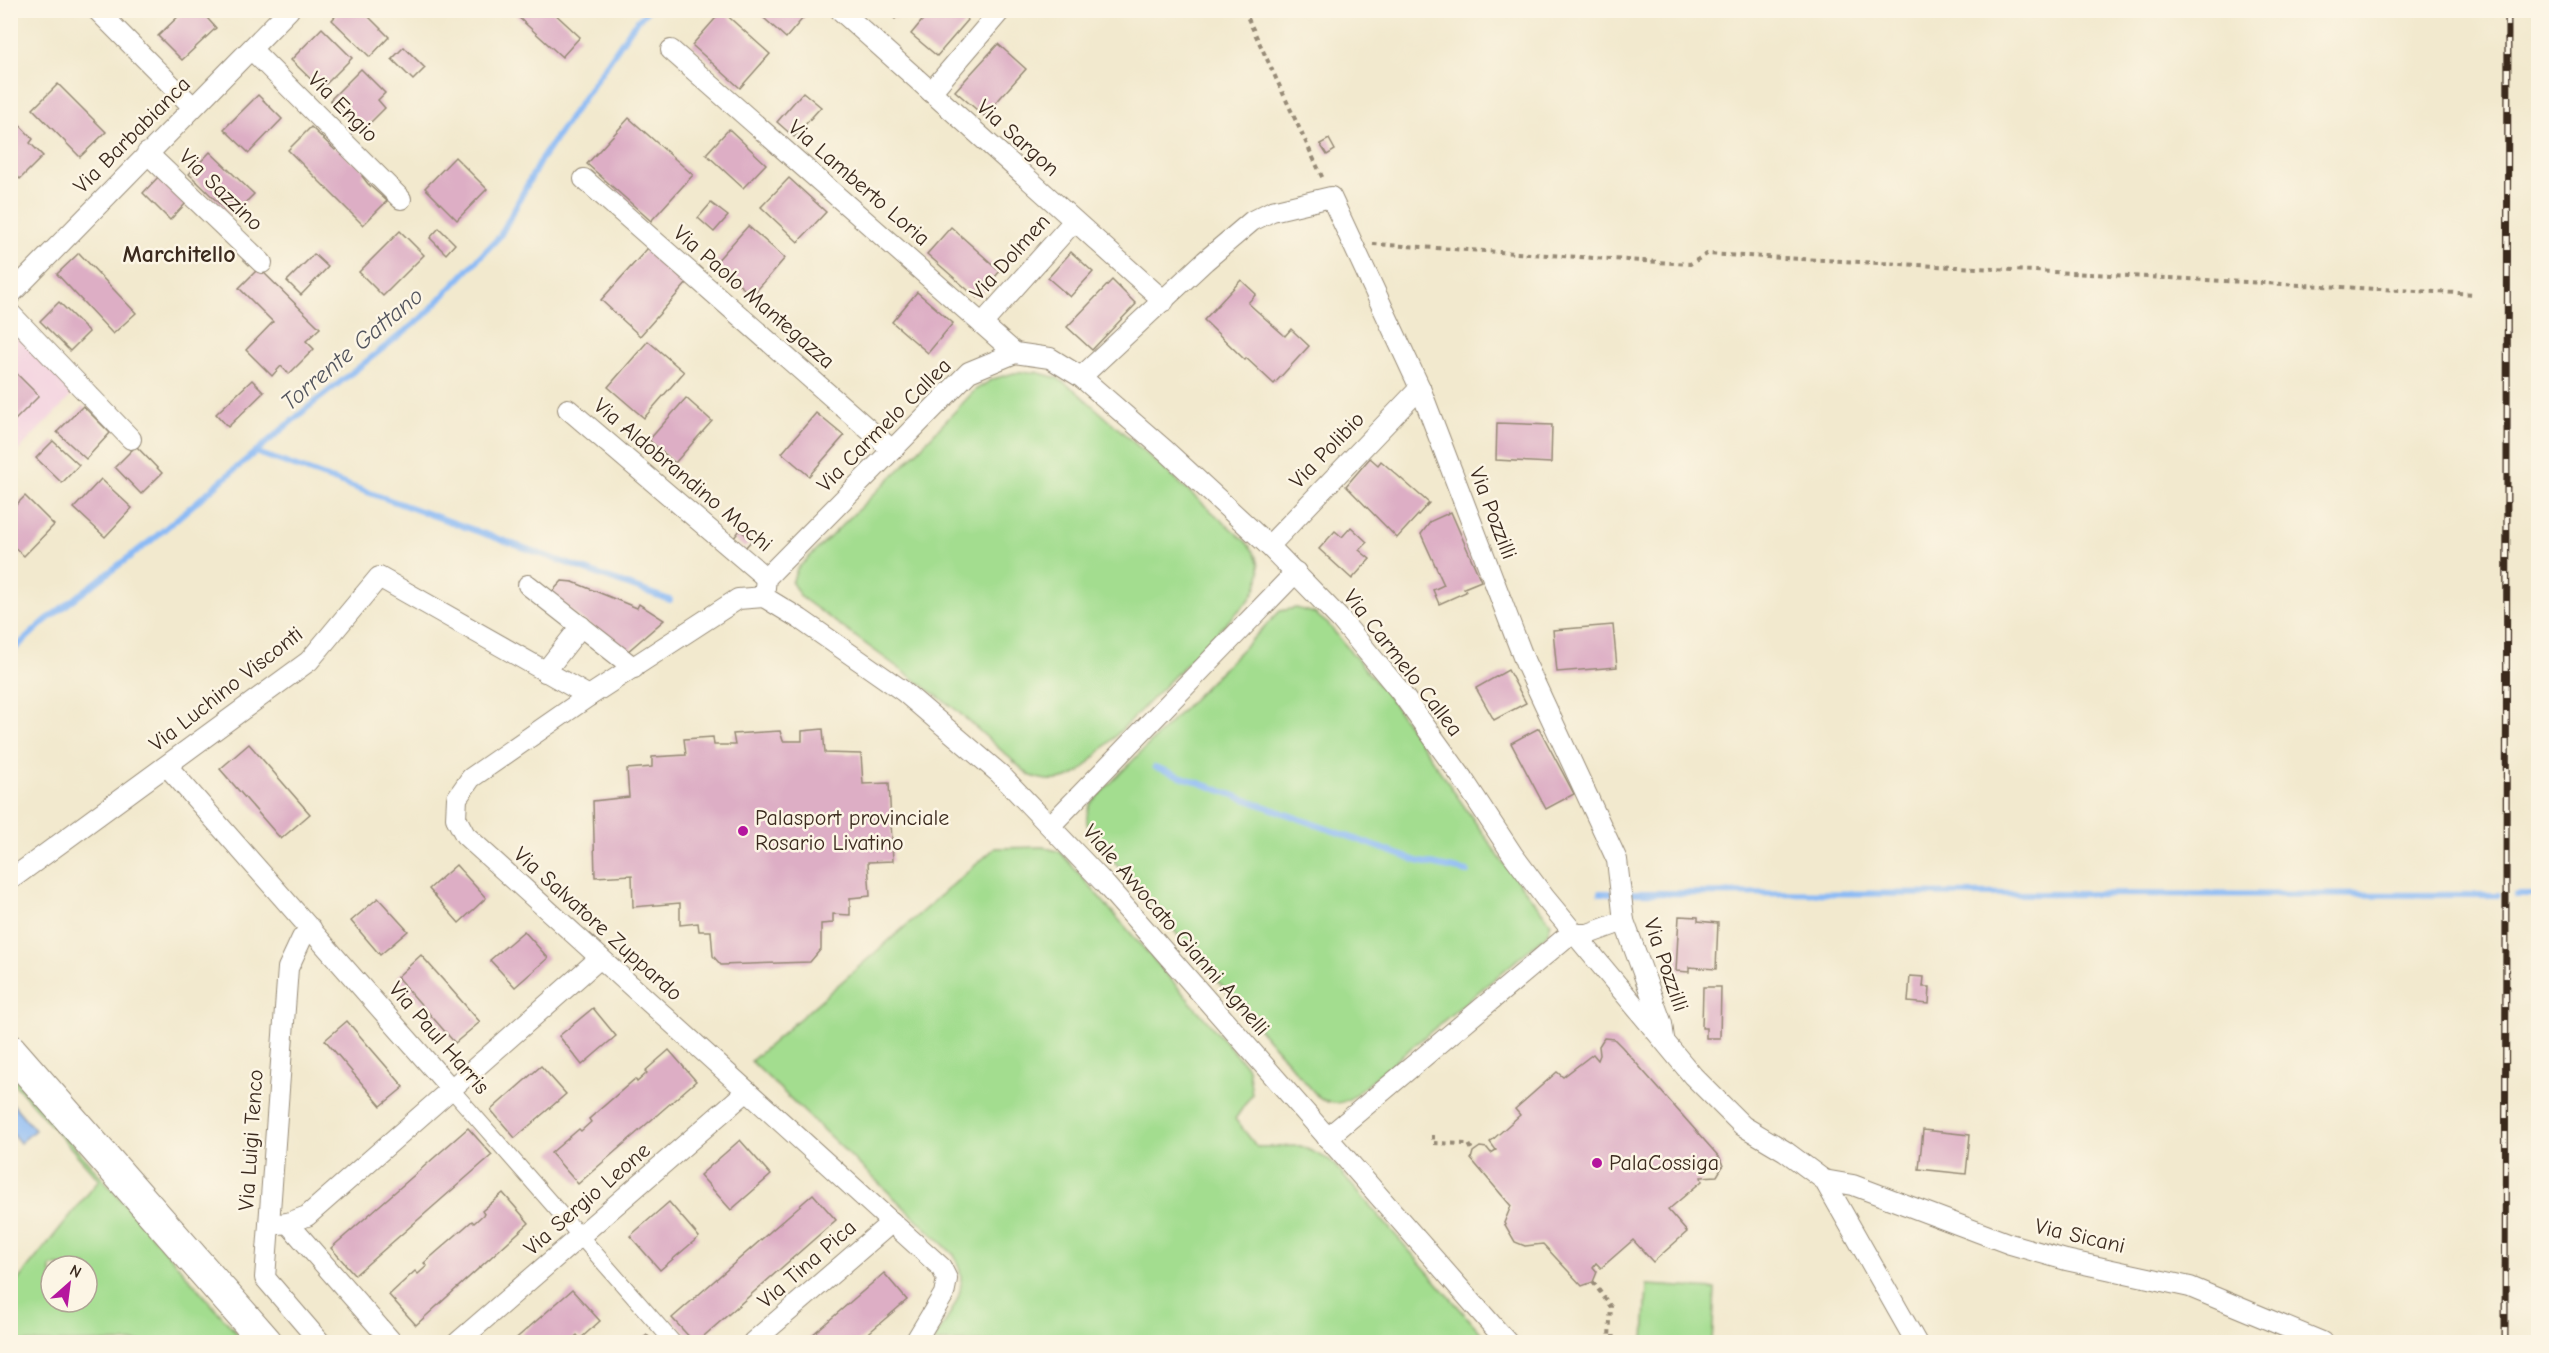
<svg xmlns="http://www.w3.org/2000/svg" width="2549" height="1353" viewBox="0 0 2549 1353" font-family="'Comic Neue',sans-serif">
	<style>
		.built { fill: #f3cfe0 }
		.green { fill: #a3dd8f; stroke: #6f8456; stroke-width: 1.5; fill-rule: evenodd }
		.water { fill: #8abaf5; stroke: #62728a; stroke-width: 1.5 }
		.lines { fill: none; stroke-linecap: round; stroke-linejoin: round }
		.stream { stroke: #8abaf5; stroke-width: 6 }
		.building { fill: #ddaec5 }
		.pedestrian-casing { stroke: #968a76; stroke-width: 17 }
		.minor-casing { stroke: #968a76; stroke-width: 22 }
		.primary-casing { stroke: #968a76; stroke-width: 34 }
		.path { stroke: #968a76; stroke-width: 4; stroke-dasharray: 4.5 4.5; stroke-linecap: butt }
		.pedestrian { stroke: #fff; stroke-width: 15 }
		.minor { stroke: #fff; stroke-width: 20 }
		.primary { stroke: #fff; stroke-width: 32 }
		.rail-casing { stroke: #3b2a1e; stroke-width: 7 }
		.rail { stroke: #fcf5e5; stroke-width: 4.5; stroke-dasharray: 14; stroke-linecap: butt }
		.poi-dot { fill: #b5179e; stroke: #fcf5e5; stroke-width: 2 }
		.labels { text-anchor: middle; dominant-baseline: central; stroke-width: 5; stroke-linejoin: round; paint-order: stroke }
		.street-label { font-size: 22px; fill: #3b2a1e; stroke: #fcf5e5 }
		.poi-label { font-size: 22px; fill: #3b2a1e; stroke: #fcf5e5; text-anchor: start }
		.neighbourhood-label { font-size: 24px; font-weight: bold; fill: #3b2a1e; stroke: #fcf5e5 }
		.water-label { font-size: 24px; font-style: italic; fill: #53555e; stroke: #fcf5e5 }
	</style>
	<rect width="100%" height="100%" fill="#fcf5e5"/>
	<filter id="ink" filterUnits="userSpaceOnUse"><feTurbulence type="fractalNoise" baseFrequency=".0167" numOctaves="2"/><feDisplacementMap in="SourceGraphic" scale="12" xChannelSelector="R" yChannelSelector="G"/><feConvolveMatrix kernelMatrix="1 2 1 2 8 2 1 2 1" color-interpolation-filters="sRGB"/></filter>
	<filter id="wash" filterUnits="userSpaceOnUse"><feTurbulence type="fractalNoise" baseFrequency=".008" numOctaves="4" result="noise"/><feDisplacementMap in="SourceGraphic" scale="24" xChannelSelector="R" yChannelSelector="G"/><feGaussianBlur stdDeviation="1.35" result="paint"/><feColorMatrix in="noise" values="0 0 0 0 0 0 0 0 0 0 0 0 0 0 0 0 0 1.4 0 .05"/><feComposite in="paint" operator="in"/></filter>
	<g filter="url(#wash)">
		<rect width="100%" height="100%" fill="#f2e9ce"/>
		<polygon class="built" points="10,326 78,389 11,458"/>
		<g class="green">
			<path d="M1036,372L1057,378L1075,390L1246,542C1263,560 1264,579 1250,599L1080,772C1062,782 1048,783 1029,775L955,709L801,597L792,583L797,569L908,461L975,390L993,379L1014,373Z"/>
			<path d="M1296,608L1314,613L1328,624L1390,699L1502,861L1551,923L1548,932L1542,939L1352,1097C1341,1105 1331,1105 1319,1098L1094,838C1085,826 1084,815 1092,802L1280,611Z"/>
			<path d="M1043,847L1060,852L1248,1068L1252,1094L1235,1119L1257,1147L1301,1146L1330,1160L1489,1342H933C950,1312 973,1290 954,1255L751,1061L995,848Z"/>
			<path d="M11,1073L239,1336L221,1342H11L10,1290L99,1180L11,1080ZM51,1266H87V1302H51Z"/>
			<polygon points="1647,1285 1715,1289 1712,1342 1644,1342"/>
		</g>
		<polygon class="water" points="11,1102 35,1130 20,1143 11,1132"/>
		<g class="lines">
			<g class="stream">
				<polyline points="255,452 670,600"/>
				<polyline points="10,653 45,621 153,539 306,409 424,316 500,236 540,161 633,26 648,10"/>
				<polyline points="1155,767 1417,861 1468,872"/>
				<polyline points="1600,893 2498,895"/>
				<polyline points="2517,895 2538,895"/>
			</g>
		</g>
		<g id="blocks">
			<g class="building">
				<polygon points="185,10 200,10 216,28 182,60 158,36"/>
				<polygon points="341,10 362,10 389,37 370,57 332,20"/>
				<polygon points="522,10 551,10 580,37 562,57 517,16"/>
				<polygon points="755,10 810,10 786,38"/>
				<polygon points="885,10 903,10 895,19"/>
				<polygon points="931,10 957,10 968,20 937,56 911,34"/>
				<polygon points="722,11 770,54 740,88 692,45"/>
				<polygon points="322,28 352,58 321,89 291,60"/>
				<polygon points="998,44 1026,69 984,116 955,91"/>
				<polygon points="404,47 425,68 413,80 392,59"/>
				<polygon points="361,69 385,93 378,100 385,108 362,131 330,100"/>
				<polygon points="58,84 106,132 80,157 33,109"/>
				<polygon points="803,92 821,107 794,137 777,122"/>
				<polygon points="258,95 282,119 249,153 224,129"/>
				<polygon points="629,118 693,175 651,221 587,164"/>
				<polygon points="15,120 33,139 30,143 43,156 20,179 10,169 10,125"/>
				<polygon points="311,127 335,150 339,146 353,164 356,161 366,172 362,176 368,184 387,201 363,225 288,150"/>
				<polygon points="729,129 766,164 743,188 706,154"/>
				<polygon points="1329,139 1335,150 1327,155 1320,144"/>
				<polygon points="210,152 254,194 232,216 189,174"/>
				<polygon points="455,157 487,189 457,220 425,188"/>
				<polygon points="161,174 188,201 170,220 143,193"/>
				<polygon points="789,178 826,212 798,242 761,207"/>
				<polygon points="711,203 728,216 714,232 698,218"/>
				<polygon points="748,226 785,258 752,296 715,263"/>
				<polygon points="951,227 1000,271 977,298 927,254"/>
				<polygon points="439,228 455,244 446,254 430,238"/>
				<polygon points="400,231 424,255 383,296 359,272"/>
				<polygon points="648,248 687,283 640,336 601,300"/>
				<polygon points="1071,252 1093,272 1070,297 1048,278"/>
				<polygon points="79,253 136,313 113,334 57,274"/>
				<polygon points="314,254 328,267 301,295 287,281"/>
				<polygon points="259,268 320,328 306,341 314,349 289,374 281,366 272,376 246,350 273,322 239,288"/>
				<polygon points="1112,280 1136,304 1092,350 1067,327"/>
				<polygon points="1241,280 1256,294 1248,303 1285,336 1291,329 1309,346 1274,384 1246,358 1245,360 1204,320"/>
				<polygon points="917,292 953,323 928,353 892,322"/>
				<polygon points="59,302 89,332 70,351 40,321"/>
				<polygon points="648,341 684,372 644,418 608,387"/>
				<polygon points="10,367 39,396 10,425"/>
				<polygon points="252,380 264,392 228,427 216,414"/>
				<polygon points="686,398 712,421 675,463 649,440"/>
				<polygon points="83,406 110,433 86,459 57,432"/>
				<polygon points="816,413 844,436 809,476 782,453"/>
				<polygon points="1497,423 1552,425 1551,463 1496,460"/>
				<polygon points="53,441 79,465 62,483 36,458"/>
				<polygon points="136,446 162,473 141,494 115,467"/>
				<polygon points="1370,458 1378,465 1381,461 1429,503 1397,538 1346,486"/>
				<polygon points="101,479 132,508 105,537 74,508"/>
				<polygon points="25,496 54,525 24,556 10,543 10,511"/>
				<polygon points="1451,512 1481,581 1464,588 1466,592 1439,604 1433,590 1444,585 1421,534 1431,521"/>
				<polygon points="1351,527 1367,542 1359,550 1370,559 1352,579 1319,549 1335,531 1342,537"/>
				<polygon points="740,530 752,540 745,548 733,539"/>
				<polygon points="562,581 573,582 637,608 639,604 664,620 627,652 549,595"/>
				<polygon points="1613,625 1617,667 1557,672 1553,630"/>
				<polygon points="1508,670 1526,703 1494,720 1476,688"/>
				<polygon points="1539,728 1574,794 1546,809 1511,743"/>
				<polygon points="823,729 825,753 861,754 863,784 889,783 893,861 868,862 870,896 850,898 850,915 833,914 833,923 821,924 821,949 810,962 721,965 713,956 711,931 699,931 698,923 680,925 680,903 633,907 632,875 595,877 593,801 629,797 627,769 652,767 652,757 686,755 684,739 713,737 714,745 735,745 733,734 780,731 783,741 802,741 802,731"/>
				<polygon points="249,744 310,814 281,839 220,769"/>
				<polygon points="456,865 486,898 459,923 429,889"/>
				<polygon points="378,898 408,931 380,955 351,921"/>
				<polygon points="1679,916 1698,917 1698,921 1718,923 1716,969 1689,967 1689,972 1676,971"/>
				<polygon points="524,931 548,958 515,987 490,960"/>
				<polygon points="421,955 480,1022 455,1043 397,977"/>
				<polygon points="1910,976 1924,977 1923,987 1930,987 1929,1004 1908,1002"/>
				<polygon points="1703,987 1721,987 1720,1038 1706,1038 1706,1028 1702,1028"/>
				<polygon points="593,1008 616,1036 582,1065 559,1036"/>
				<polygon points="347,1021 404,1087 381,1106 325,1040"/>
				<polygon points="1604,1038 1614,1039 1622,1047 1720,1158 1723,1166 1717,1176 1701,1177 1702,1181 1668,1210 1687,1232 1653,1262 1633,1240 1601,1268 1596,1263 1593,1267 1597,1272 1593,1282 1582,1286 1543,1244 1525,1246 1515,1242 1504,1223 1511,1206 1471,1159 1473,1152 1480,1147 1487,1148 1491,1153 1496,1150 1490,1142 1520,1115 1515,1109 1557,1072 1563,1077 1593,1054 1598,1060 1600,1055 1599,1046"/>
				<polygon points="669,1050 696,1081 578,1184 551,1153 579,1129 581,1131 591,1122 589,1119 635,1079 637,1082 647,1073 645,1071"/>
				<polygon points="541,1066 566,1094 515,1138 491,1110"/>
				<polygon points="468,1128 492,1155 355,1275 331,1248"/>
				<polygon points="1923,1130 1970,1135 1966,1174 1919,1169"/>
				<polygon points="740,1140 771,1175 731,1210 700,1175"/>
				<polygon points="503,1193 529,1223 416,1325 389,1295 415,1271 418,1274 427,1266 424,1263 472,1221 474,1223 484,1214 482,1211"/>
				<polygon points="813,1194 836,1220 697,1342 694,1342 672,1318"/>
				<polygon points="669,1202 699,1237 660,1270 630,1236"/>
				<polygon points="884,1273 907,1300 871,1331 858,1342 804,1342"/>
				<polygon points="572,1290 600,1321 580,1339 577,1335 569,1342 512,1342"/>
				<polygon points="647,1335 654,1342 638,1342"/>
			</g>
		</g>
	</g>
	<g filter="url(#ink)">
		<use href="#blocks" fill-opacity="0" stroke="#968a76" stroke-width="1.5"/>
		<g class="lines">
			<defs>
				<polyline id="pedestrian" points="452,1090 673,1342"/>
				<g id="minor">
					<polyline points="97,10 193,107"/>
					<polyline points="840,10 1164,301"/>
					<polyline points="252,50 401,199"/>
					<polyline points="671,50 1015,353"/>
					<polyline points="931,92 1001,10"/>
					<polyline points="147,153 262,263"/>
					<polyline points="584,179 892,450"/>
					<polyline points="10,295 289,10"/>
					<polyline points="10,313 131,439"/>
					<polyline points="982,324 1074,221"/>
					<polyline points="1081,377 1205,261 1252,221 1272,211 1331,197 1420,388 1525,662 1617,860 1624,921 1662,1024 1664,1038"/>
					<polyline points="568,409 766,578"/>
					<polyline points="1269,546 1420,388"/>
					<polyline points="528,585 634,668"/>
					<polyline points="764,597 766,578 969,372 1015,353 1050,358 1081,377 1165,450 1269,546 1341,620 1399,690 1463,779 1513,855 1545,898 1693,1076 1743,1126 1785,1151 1824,1180 1916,1342"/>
					<polyline points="764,597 738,599 589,696 471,778 457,798 456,818 465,835 941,1267 947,1279 944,1294 915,1342"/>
					<polyline points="764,597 800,619 903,691 1000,774 1104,883 1507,1342"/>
					<polyline points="545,672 581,626"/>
					<polyline points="167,766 452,1090"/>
					<polyline points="1051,825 1296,572"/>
					<polyline points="10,880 309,661 379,577 589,696"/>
					<polyline points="311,928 302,938 288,968 265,1278 320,1342"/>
					<polyline points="1327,1138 1564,939 1575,934 1588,934 1624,921"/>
					<polyline points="1824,1180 1853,1185 2010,1244 2066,1260 2190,1287 2322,1342"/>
					<polyline points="288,1223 392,1342"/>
					<polyline points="269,1225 288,1223 307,1216 600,958"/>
					<polyline points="458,1342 747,1091"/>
					<polyline points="753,1342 892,1222"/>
				</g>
				<polyline id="primary" points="10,1050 266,1342"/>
			</defs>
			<use href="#pedestrian" class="pedestrian-casing"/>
			<use href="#minor" class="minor-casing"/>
			<use href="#primary" class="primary-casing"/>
			<g class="path">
				<polyline points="1244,10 1324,181"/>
				<polyline points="1373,244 1690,264 1707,254 2475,294"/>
				<polyline points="1433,1135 1433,1143 1469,1144 1473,1152"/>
				<polyline points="1593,1282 1611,1307 1609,1337 1616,1337"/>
			</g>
			<use href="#pedestrian" class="pedestrian"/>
			<use href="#minor" class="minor"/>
			<use href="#primary" class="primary"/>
			<defs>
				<polyline id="rail" points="2505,1342 2508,10"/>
			</defs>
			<use href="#rail" class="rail-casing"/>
			<use href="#rail" class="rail"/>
		</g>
	</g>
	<g class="poi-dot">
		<circle cx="743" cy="831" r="6"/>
		<circle cx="1597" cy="1163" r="6"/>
	</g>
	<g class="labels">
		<g class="street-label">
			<text transform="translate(343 107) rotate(45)">Via Engio</text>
			<text transform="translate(132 135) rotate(-45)">Via Barbabianca</text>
			<text transform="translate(1018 138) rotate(42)">Via Sargon</text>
			<text transform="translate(859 183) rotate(41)">Via Lamberto Loria</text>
			<text transform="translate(221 190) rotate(44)">Via Sazzino</text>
			<text transform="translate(1010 257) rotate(-48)">Via Dolmen</text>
			<text transform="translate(754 297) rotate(41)">Via Paolo Mantegazza</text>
			<text transform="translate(884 425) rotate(-45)">Via Carmelo Callea</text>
			<text transform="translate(1327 450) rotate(-46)">Via Polibio</text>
			<text transform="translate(683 475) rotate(40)">Via Aldobrandino Mochi</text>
			<text transform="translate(1493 513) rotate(69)">Via Pozzilli</text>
			<text transform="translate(1403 663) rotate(52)">Via Carmelo Callea</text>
			<text transform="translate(226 689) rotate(-38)">Via Luchino Visconti</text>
			<text transform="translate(598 924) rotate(42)">Via Salvatore Zuppardo</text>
			<text transform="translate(1176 930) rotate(49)">Viale Avvocato Gianni Agnelli</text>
			<text transform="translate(1666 965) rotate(71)">Via Pozzilli</text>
			<text transform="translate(439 1038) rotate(49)">Via Paul Harris</text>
			<text transform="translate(251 1140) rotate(-86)">Via Luigi Tenco</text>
			<text transform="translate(587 1199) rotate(-41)">Via Sergio Leone</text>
			<text transform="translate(2080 1236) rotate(13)">Via Sicani</text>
			<text transform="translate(807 1264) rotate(-41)">Via Tina Pica</text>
		</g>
		<g class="poi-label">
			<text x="755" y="818">Palasport provinciale<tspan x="755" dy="25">Rosario Livatino</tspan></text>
			<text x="1609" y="1163">PalaCossiga</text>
		</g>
		<g class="neighbourhood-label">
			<text x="179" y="254">Marchitello</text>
		</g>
		<g class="water-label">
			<text transform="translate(352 349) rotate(-40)">Torrente Gattano</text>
		</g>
	</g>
	<rect width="2549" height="1353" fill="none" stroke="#fcf5e5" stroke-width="36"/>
	<g transform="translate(69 1284) rotate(28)"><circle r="28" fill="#fcf5e5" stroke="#afa495" stroke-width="1.5"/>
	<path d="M0-4.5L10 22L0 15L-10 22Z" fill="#b5179e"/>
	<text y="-9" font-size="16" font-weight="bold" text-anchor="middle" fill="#3b2a1e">N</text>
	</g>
</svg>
